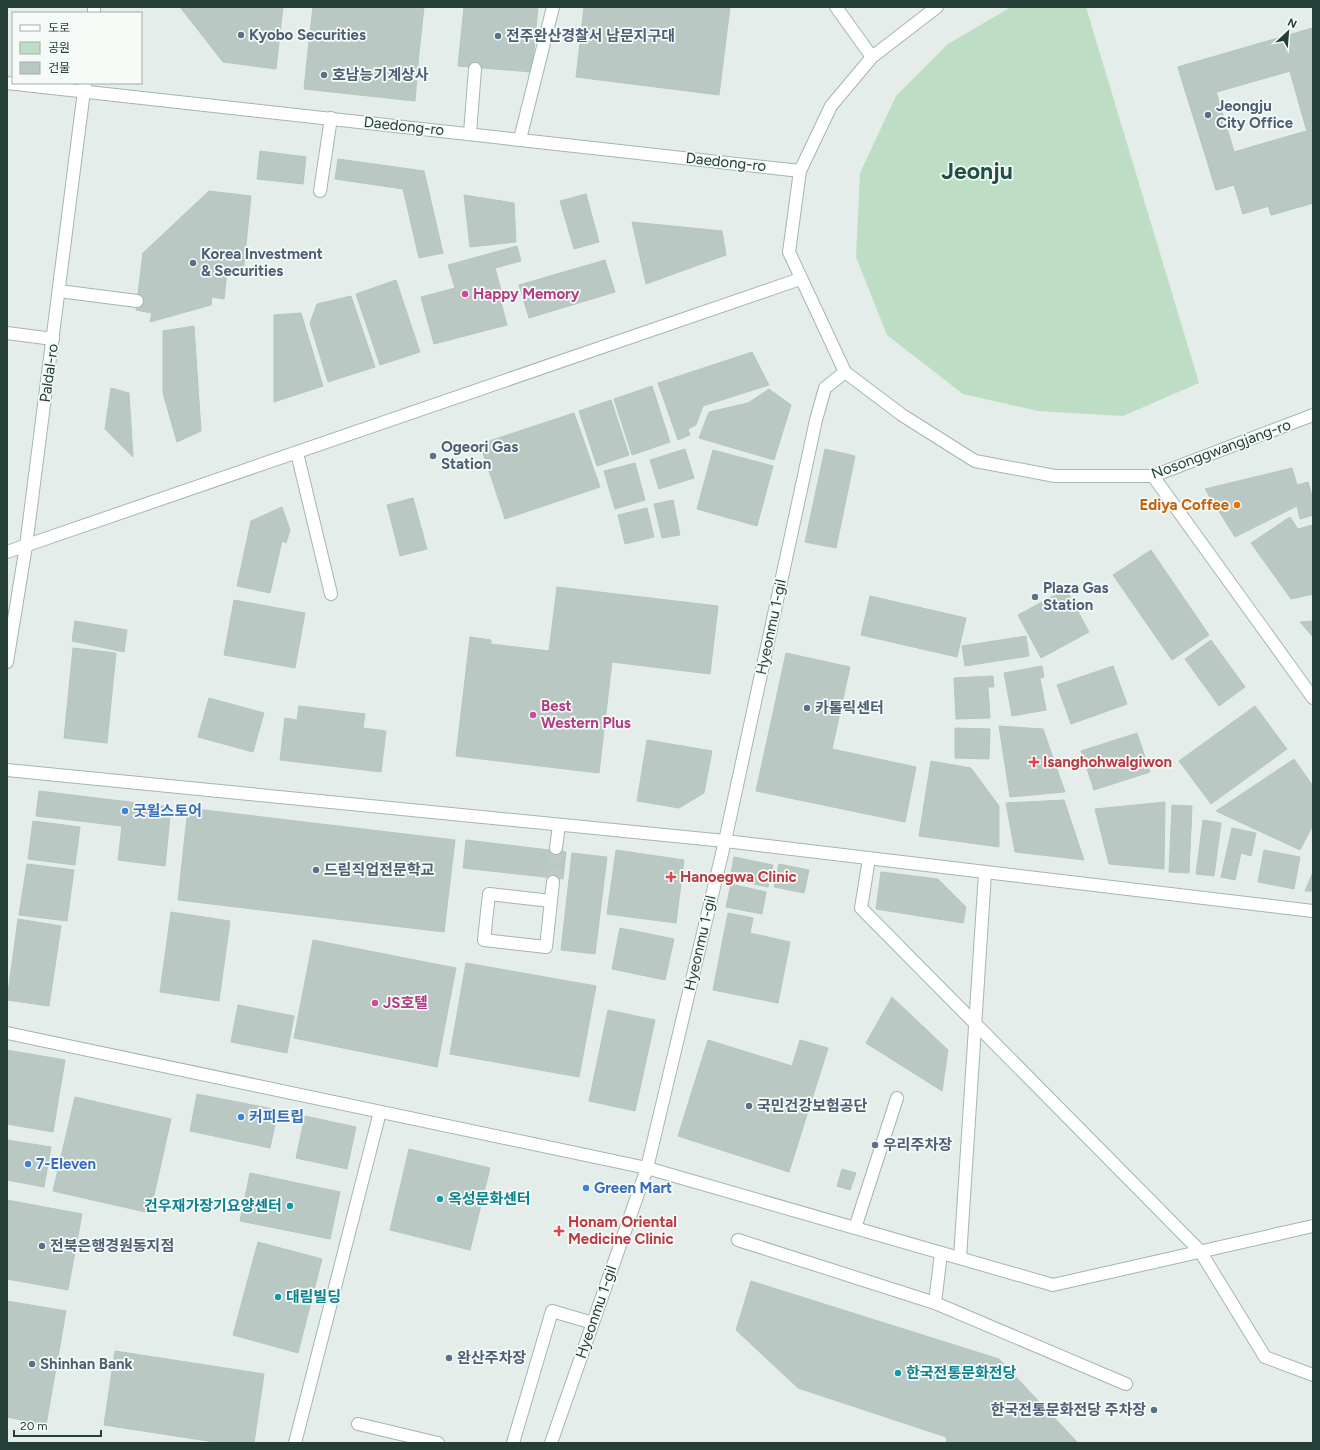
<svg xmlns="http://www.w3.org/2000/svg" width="1320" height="1450" viewBox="0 0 1320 1450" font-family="Figtree,'Noto Sans KR',sans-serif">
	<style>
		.green { fill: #bddec5 }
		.building { fill: #b9c8c2; stroke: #b6c7c0; fill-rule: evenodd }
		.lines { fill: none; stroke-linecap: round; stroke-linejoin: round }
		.minor-tunnel { stroke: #bdcac5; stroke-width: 12; stroke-dasharray: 12 6; stroke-linecap: butt }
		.minor-casing { stroke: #a6b5b0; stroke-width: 14 }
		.minor { stroke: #fff; stroke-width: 12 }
		.service-dot { fill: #5c6f8a; stroke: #f5faf7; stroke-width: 1.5 }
		.hotel-dot { fill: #d1479c; stroke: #f5faf7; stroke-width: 1.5 }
		.food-dot { fill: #e8710a; stroke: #f5faf7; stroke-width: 1.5 }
		.health-dot { fill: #e0444e; stroke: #f5faf7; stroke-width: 1.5 }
		.shop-dot { fill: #3f7fe0; stroke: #f5faf7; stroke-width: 1.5 }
		.culture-dot { fill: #0f9aa8; stroke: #f5faf7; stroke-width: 1.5 }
		.labels { text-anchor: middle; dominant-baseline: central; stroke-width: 3.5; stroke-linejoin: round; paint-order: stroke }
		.service-label { font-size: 15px; font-weight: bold; fill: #4e5e75; stroke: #f5faf7; text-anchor: start }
		.street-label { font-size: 15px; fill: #233f37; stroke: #f5faf7 }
		.hotel-label { font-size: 15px; font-weight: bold; fill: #b23c85; stroke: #f5faf7; text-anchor: start }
		.food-label { font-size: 15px; font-weight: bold; fill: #c56008; stroke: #f5faf7; text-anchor: end }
		.health-label { font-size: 15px; font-weight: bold; fill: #be3a42; stroke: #f5faf7; text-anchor: start }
		.shop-label { font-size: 15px; font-weight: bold; fill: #366cbe; stroke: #f5faf7; text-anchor: start }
		.culture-label { font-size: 15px; font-weight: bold; fill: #0d838f; stroke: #f5faf7; text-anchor: start }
		.town-label { font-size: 23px; font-weight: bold; fill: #1f5144; stroke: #f5faf7 }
	</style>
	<rect width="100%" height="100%" fill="#e4ede9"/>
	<polygon class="green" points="1011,7 1086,7 1199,383 1123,416 1038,411 963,394 887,335 856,257 860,173 896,96 948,44"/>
	<g class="building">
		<polygon points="180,7 283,7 276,69 223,62"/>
		<polygon points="313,7 424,7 419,53 309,41"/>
		<polygon points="464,7 538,7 532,72 458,66"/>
		<polygon points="584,7 730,7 719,95 576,77"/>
		<path d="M1313,28V203L1271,215L1269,206L1243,214L1234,185L1216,190L1178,67ZM1290,71L1307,131L1234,152L1216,92Z"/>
		<polygon points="1313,28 1313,203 1271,215 1260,177 1216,190 1208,160 1307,131 1290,71 1188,100 1178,67"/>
		<polygon points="309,41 419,53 415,101 304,89"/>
		<polygon points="1313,64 1313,130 1307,131 1290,71"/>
		<polygon points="1216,92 1234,152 1208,160 1188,100"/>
		<polygon points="1307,131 1313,149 1313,193 1269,206 1251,147"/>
		<polygon points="260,151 306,157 303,184 257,179"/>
		<polygon points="338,159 424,171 443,253 419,258 403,189 335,179"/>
		<polygon points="209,191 251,196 243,274 227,272 224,299 212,297 211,305 150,322 152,313 136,310 143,253"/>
		<polygon points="586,194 599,242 574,249 560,201"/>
		<polygon points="464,195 514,203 516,242 470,247"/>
		<polygon points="632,222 722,231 726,255 646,284"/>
		<polygon points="517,246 521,261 495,268 501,290 498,291 507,325 434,344 421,297 455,288 448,265"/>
		<polygon points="605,260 615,292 529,318 519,285"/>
		<polygon points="396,280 420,352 380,365 356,294"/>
		<polygon points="351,296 375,367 328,382 310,323 317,304"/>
		<polygon points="301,313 323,386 274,402 274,315"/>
		<polygon points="194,326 201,431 177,442 163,393 163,331"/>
		<polygon points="752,352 769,385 703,406 696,425 688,429 690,435 678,440 658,383"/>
		<polygon points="652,386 670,442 632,455 614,399"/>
		<polygon points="111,388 129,393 133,457 105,429"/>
		<polygon points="769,389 791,405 774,460 699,438 709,412 748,403"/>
		<polygon points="611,400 629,455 597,466 579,411"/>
		<polygon points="574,413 600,487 505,519 480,444"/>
		<polygon points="685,449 694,478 659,489 650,460"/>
		<polygon points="825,449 855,456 836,548 805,542"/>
		<polygon points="713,450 773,466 757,526 697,509"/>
		<polygon points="635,463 645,500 615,509 604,471"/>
		<polygon points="1292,468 1297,485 1308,482 1313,499 1313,515 1300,519 1297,506 1235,537 1205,489"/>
		<polygon points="413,498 427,549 400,556 387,505"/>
		<polygon points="673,500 680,535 662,538 654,504"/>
		<polygon points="282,507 290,530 286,543 282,541 270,593 237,586 251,521"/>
		<polygon points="647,508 654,537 625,544 618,515"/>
		<polygon points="1290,517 1298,529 1313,525 1313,594 1291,599 1251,543"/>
		<polygon points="1151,550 1209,635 1172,660 1113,575"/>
		<polygon points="557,587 718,606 710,674 612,662 599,773 456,756 470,637 491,640 491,644 549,651"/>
		<polygon points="1066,589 1089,632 1041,658 1018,615"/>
		<polygon points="870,596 966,618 957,657 861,635"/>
		<polygon points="234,600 305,613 295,668 224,655"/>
		<polygon points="75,621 127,630 124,652 72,641"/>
		<polygon points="1313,621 1313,637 1300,622"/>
		<polygon points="1026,636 1029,656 965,666 962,646"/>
		<polygon points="1211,640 1245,687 1219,706 1185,659"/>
		<polygon points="73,648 116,653 107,743 64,738"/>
		<polygon points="786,653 850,667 832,749 916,767 905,822 756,791"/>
		<polygon points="1042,666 1044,677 1040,678 1046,710 1012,716 1004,673"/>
		<polygon points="1113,666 1127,704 1071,724 1057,685"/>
		<polygon points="993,676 994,687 988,687 990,718 956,719 954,678"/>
		<polygon points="209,698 264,713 253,752 198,737"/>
		<polygon points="299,706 365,714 363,728 386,731 381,772 280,760 285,718 297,720"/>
		<polygon points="1255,706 1287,749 1211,804 1179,761"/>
		<polygon points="999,726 1043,729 1065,792 1010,797"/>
		<polygon points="955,728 990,729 989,759 955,758"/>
		<polygon points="1137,733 1150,772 1094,790 1081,751"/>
		<polygon points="647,740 712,751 704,793 679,808 637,801"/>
		<polygon points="1294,759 1313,786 1313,825 1300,850 1216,811"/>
		<polygon points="931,761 971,768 999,806 999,847 919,836"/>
		<polygon points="39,791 171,807 165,866 118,860 122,826 36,816"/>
		<polygon points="1064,800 1084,860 1015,852 1006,803"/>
		<polygon points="1165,802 1164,869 1109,864 1095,809"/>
		<polygon points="1172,805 1192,806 1189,873 1169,872"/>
		<polygon points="188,808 455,840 444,932 178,900"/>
		<polygon points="1203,820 1221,823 1214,876 1196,874"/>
		<polygon points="33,821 80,827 75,865 28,859"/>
		<polygon points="1232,828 1256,833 1251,856 1241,853 1235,880 1221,877"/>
		<polygon points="466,840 566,852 563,879 463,868"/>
		<polygon points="616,850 684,860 676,923 607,914"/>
		<polygon points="1264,850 1300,857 1294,889 1258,882"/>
		<polygon points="572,853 607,857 595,954 561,950"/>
		<polygon points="734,857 773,865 768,887 730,879"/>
		<polygon points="27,864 74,870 67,921 19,915"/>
		<polygon points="779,864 809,870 804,893 774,887"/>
		<polygon points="881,872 938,879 966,907 963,923 876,909"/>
		<polygon points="1313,872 1313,891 1305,891"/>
		<polygon points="731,884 766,892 762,914 726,907"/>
		<polygon points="171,912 230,921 219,1001 160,992"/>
		<polygon points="728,913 753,918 750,933 790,942 778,1003 713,990"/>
		<polygon points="18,919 61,926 49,1006 7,1000"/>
		<polygon points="620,928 674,939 665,980 612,969"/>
		<polygon points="313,940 456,968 437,1067 294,1038"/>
		<polygon points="466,963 596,986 579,1077 450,1054"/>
		<polygon points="892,997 948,1050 942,1091 866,1043"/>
		<polygon points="238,1005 294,1016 287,1053 231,1042"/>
		<polygon points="608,1010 655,1020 635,1111 589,1101"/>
		<polygon points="708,1040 792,1066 800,1040 828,1048 789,1172 678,1136"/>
		<polygon points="7,1050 65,1060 53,1132 7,1124"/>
		<polygon points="197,1094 278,1110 270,1148 190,1131"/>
		<polygon points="75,1097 171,1119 150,1213 53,1191"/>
		<polygon points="305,1116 356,1127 347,1169 296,1158"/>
		<polygon points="7,1140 51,1147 44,1187 7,1180"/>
		<polygon points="409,1149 490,1168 470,1250 390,1230"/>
		<polygon points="842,1169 856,1173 850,1190 837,1186"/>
		<polygon points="250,1173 340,1192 330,1239 240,1221"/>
		<polygon points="7,1200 82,1214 68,1290 7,1279"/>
		<polygon points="258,1242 322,1259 298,1353 233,1335"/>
		<polygon points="751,1281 999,1359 1078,1443 947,1443 946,1437 798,1388 736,1330"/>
		<polygon points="7,1301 66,1311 46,1425 7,1417"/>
		<polygon points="115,1351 264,1374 254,1443 221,1443 104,1425"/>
	</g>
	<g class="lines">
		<polyline class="minor-tunnel" points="553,882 556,848"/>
		<defs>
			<g id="minor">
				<polyline points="836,7 872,57"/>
				<polyline points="937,7 872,57 831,106 800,171 789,252 845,372 902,415 975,461 1055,476 1153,476 1313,415"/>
				<polyline points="94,13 94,7"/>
				<polyline points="7,83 800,171"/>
				<polyline points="470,133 475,69"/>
				<polyline points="520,139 553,7"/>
				<polyline points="320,191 331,118"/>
				<polyline points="59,291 137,301"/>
				<polyline points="7,333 53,339"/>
				<polyline points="297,453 331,594"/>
				<polyline points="1153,476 1313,698"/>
				<polyline points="7,552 800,279"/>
				<polyline points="7,662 26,546 85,83"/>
				<polyline points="7,770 725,841 1313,911"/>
				<polyline points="556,848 559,825"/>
				<polyline points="869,859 861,908 1200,1251 1265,1357 1313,1375"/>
				<polyline points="551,901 489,894 484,940 546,947 553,882"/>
				<polyline points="7,1033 647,1168 1053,1285 1313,1226"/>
				<polyline points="855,1228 897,1098"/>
				<polyline points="738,1240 935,1303"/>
				<polyline points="941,1253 935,1303 1126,1384"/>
				<polyline points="960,1258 985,873"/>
				<polyline points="358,1424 438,1443"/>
				<polyline points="295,1443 380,1112"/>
				<polyline points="513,1443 552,1311 593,1323"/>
				<polyline points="551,1443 647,1168 725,841 816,420 825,388 845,372"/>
			</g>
		</defs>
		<use href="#minor" class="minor-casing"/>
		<use href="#minor" class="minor"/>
	</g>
	<g class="service-dot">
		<circle cx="241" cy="35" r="4"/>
		<circle cx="498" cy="36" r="4"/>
		<circle cx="324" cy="75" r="4"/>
		<circle cx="1208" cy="115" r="4"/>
		<circle cx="193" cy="263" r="4"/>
		<circle cx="433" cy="456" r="4"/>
		<circle cx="1035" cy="597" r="4"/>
		<circle cx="807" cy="708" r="4"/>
		<circle cx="316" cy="870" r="4"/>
		<circle cx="749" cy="1106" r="4"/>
		<circle cx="875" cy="1145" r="4"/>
		<circle cx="42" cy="1246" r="4"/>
		<circle cx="449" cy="1358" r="4"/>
		<circle cx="32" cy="1364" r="4"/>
		<circle cx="1154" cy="1410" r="4"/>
	</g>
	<g class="hotel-dot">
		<circle cx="465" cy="294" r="4"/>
		<circle cx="533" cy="715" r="4"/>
		<circle cx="375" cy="1003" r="4"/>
	</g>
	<circle class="food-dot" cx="1237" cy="505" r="4"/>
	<g class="health-dot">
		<path d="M1032 756h4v4h4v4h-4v4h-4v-4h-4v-4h4z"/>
		<path d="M669 871h4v4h4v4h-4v4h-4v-4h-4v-4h4z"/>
		<path d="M557 1225h4v4h4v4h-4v4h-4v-4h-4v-4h4z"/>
	</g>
	<g class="shop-dot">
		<circle cx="125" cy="811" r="4"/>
		<circle cx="241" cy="1117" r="4"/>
		<circle cx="28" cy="1164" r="4"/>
		<circle cx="586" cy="1188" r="4"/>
	</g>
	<g class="culture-dot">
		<circle cx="440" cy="1199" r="4"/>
		<circle cx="290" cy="1206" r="4"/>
		<circle cx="278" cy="1297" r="4"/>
		<circle cx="898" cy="1373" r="4"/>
	</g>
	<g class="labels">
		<g class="service-label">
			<text x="249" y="35">Kyobo Securities</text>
			<text x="506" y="36">전주완산경찰서 남문지구대</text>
			<text x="332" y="75">호남능기계상사</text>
			<text x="1216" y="106">Jeongju<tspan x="1216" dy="17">City Office</tspan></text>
			<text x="201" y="254">Korea Investment<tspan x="201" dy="17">&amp; Securities</tspan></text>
			<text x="441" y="447">Ogeori Gas<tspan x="441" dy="17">Station</tspan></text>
			<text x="1043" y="588">Plaza Gas<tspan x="1043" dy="17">Station</tspan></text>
			<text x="815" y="708">카톨릭센터</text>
			<text x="324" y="870">드림직업전문학교</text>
			<text x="757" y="1106">국민건강보험공단</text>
			<text x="883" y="1145">우리주차장</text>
			<text x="50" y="1246">전북은행경원동지점</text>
			<text x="457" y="1358">완산주차장</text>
			<text x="40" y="1364">Shinhan Bank</text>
			<text x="1146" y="1410" text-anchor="end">한국전통문화전당 주차장</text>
		</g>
		<g class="street-label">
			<text transform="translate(404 126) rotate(6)">Daedong-ro</text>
			<text transform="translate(726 162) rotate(6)">Daedong-ro</text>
			<text transform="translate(49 373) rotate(-82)">Paldal-ro</text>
			<text transform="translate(1221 449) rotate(-20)">Nosonggwangjang-ro</text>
			<text transform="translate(771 627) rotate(-78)">Hyeonmu 1-gil</text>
			<text transform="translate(700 943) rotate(-77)">Hyeonmu 1-gil</text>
			<text transform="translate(596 1312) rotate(-71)">Hyeonmu 1-gil</text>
		</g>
		<g class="hotel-label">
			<text x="473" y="294">Happy Memory</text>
			<text x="541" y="706">Best<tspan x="541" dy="17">Western Plus</tspan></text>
			<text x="383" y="1003">JS호텔</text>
		</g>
		<g class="food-label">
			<text x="1229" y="505">Ediya Coffee</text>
		</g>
		<g class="health-label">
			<text x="1043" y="762">Isanghohwalgiwon</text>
			<text x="680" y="877">Hanoegwa Clinic</text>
			<text x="568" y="1222">Honam Oriental<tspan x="568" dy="17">Medicine Clinic</tspan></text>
		</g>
		<g class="shop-label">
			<text x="133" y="811">굿윌스토어</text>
			<text x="249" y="1117">커피트립</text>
			<text x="36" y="1164">7-Eleven</text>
			<text x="594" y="1188">Green Mart</text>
		</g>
		<g class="culture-label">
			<text x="448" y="1199">옥성문화센터</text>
			<text x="282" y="1206" text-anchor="end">건우재가장기요양센터</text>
			<text x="286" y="1297">대림빌딩</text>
			<text x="906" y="1373">한국전통문화전당</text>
		</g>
		<g class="town-label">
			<text x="977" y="171">Jeonju</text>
		</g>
	</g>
	<rect width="1320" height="1450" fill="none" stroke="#233f37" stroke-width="16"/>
	<rect x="12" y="12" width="130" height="72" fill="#f5faf7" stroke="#a1afaa"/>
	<rect x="20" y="25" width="20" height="6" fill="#ffffff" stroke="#a1afaa"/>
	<text x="48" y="32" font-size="12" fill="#233f37">도로</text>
	<rect x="20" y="42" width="20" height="12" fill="#bddec5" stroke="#a1afaa"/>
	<text x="48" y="52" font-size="12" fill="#233f37">공원</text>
	<rect x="20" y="62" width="20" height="12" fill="#b9c8c2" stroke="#a1afaa"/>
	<text x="48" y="72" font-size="12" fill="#233f37">건물</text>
	<g transform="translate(1288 32) rotate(26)" stroke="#f5faf7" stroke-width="3" paint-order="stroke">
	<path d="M0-3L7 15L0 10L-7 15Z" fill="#233f37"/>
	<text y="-6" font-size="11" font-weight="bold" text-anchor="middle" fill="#233f37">N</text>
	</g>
	<path d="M14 1430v6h87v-6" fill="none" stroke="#233f37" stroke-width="2"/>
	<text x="20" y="1430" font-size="12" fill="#233f37" stroke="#f5faf7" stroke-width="3" paint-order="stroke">20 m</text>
</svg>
